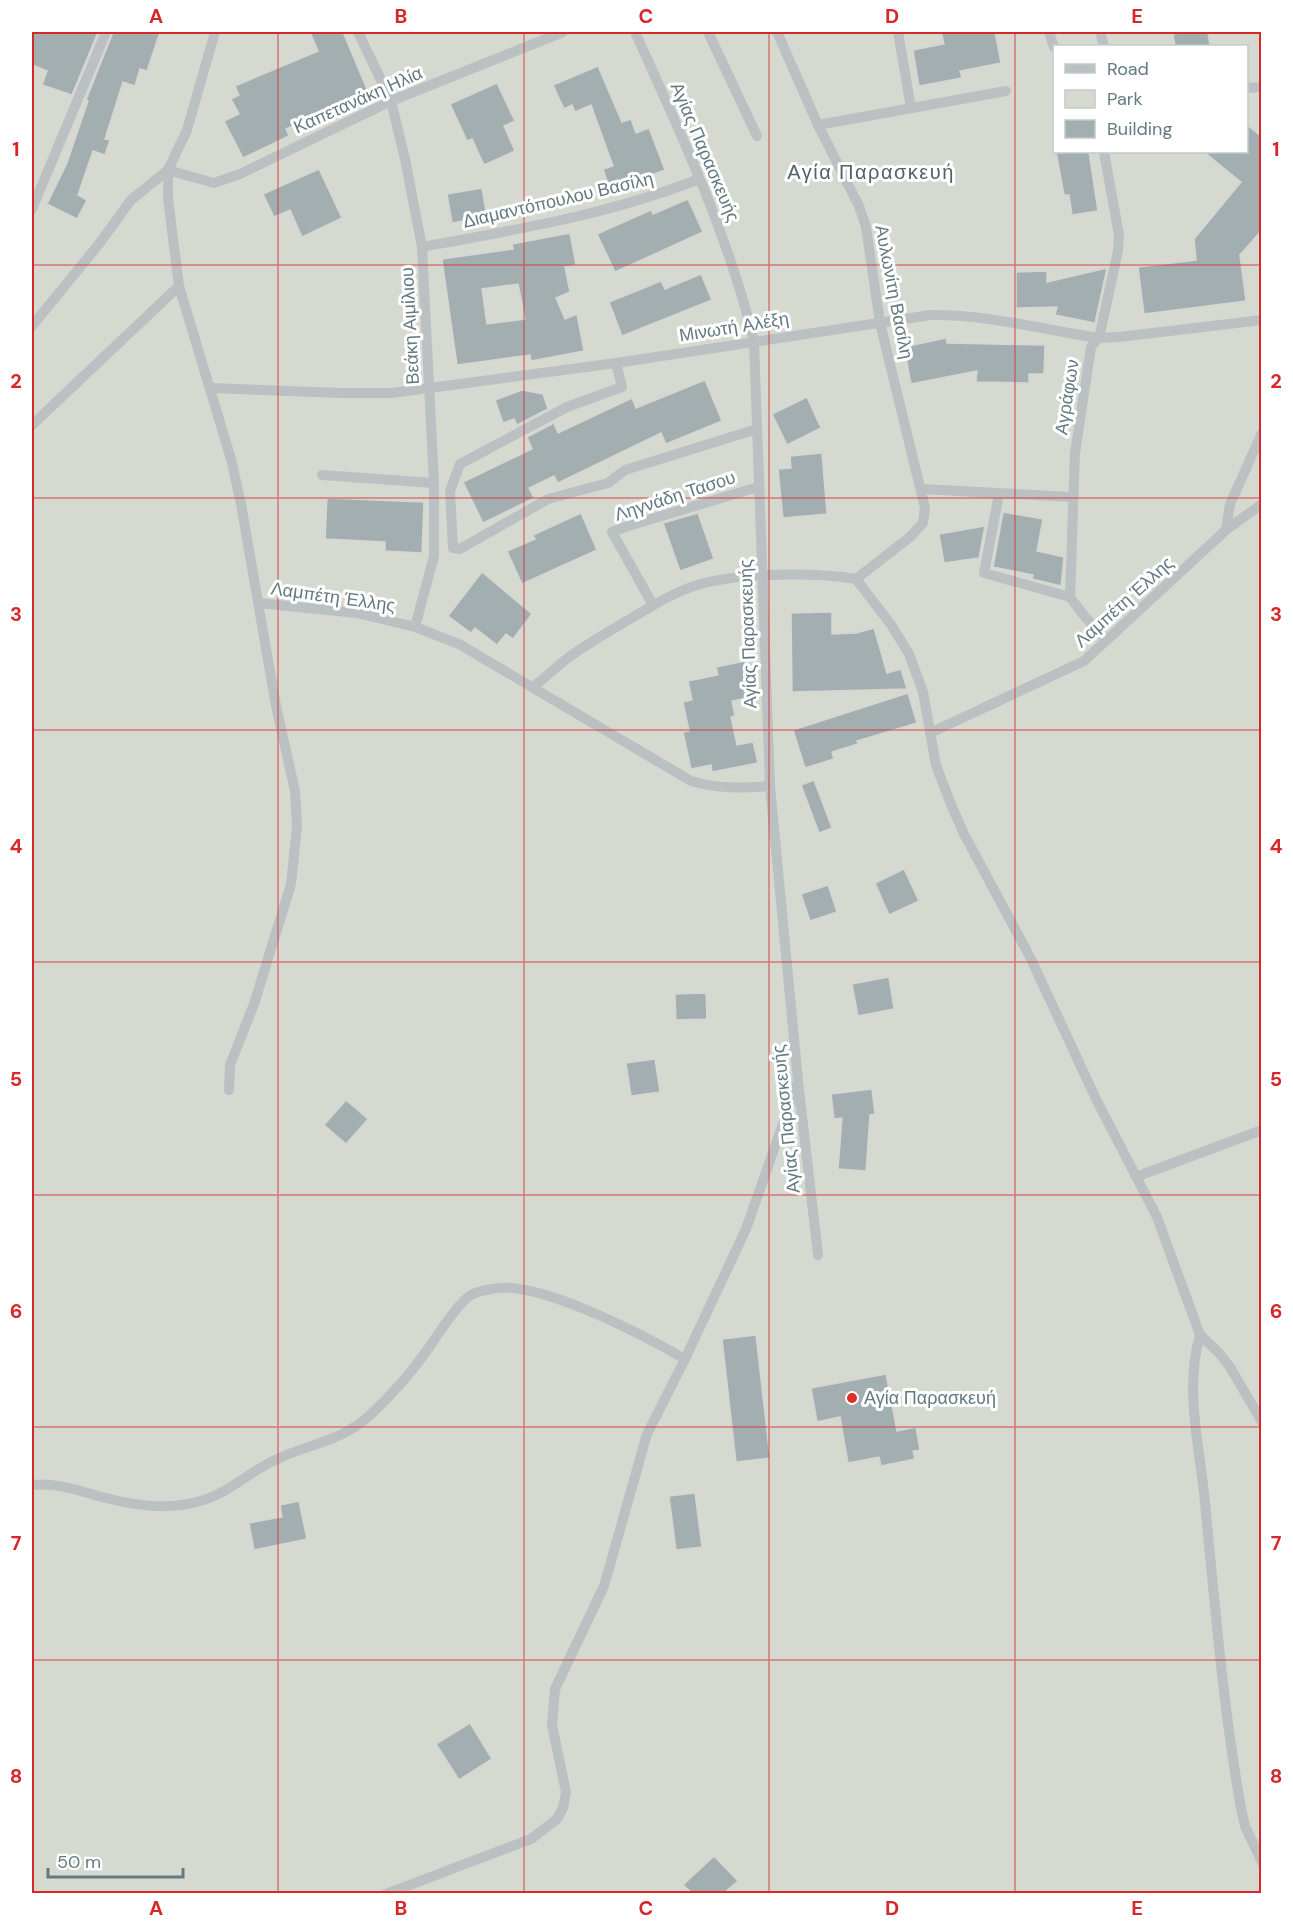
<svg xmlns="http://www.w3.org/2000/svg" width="1293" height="1925" viewBox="0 0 1293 1925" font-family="'DM Sans',sans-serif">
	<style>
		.green { fill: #d5d9d0; fill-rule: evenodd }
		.building { fill: #a2aeb0; stroke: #d6d5d4; stroke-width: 1.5; fill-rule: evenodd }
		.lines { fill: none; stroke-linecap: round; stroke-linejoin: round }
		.minor { stroke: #bbc1c3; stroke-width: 10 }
		.grid { fill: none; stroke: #d62828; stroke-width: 1.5; stroke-opacity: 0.55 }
		.poi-dot { fill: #df2d27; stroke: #fff; stroke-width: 2 }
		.labels { text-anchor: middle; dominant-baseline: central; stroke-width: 6; stroke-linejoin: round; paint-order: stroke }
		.street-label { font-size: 18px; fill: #647a81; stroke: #fff }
		.poi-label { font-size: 18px; fill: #647a81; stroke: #fff; text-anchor: start }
		.neighbourhood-label { font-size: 20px; letter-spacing: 1.5px; fill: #526267; stroke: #fff }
		.neatline { fill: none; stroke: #d62828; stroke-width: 2 }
		.grid-label { font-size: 20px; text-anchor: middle; font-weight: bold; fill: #d62828 }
	</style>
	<rect width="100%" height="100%" fill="#f5f4f1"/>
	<path class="green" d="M32,32H1261V1893L32,1894ZM1054,46H1246V152H1054Z"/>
	<g class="building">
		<polygon points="32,32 98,32 72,95 42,85 47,71 32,65"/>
		<polygon points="113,32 160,32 147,71 140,69 135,86 123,82 105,139 110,140 105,155 93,151 78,195 87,200 77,219 47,204 67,163 88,101 86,100"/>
		<polygon points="310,32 343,32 369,94 286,129 289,136 243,158 224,121 239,114 231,99 239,95 235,86 318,51"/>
		<polygon points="941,32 995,32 1001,63 960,71 962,78 919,86 913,50 944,44"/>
		<polygon points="1188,32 1208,32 1210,46 1175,46 1173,34"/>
		<polygon points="598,66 622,122 631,119 636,133 649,128 665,170 610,190 603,169 613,166 591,105 575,112 572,105 564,109 553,85"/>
		<polygon points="497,83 515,121 504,126 515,151 484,165 472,139 467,141 450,104"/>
		<polygon points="1246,124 1262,137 1262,230 1240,255 1246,301 1144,314 1138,267 1196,260 1194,239 1241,182 1204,152 1246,152"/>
		<polygon points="1056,152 1089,152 1098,211 1072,215 1069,195 1064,195"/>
		<polygon points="319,169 342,218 302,237 290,210 274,217 263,194"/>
		<polygon points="482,188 487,217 452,223 447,194"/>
		<polygon points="688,199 703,232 615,272 597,234 651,210 653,214"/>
		<path d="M570,233L576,265L565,267L570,292L556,298L565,319L577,314L584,351L531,361L530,355L457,365L442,259L513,249L512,244ZM518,284L525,319L487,324L482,289Z"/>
		<polygon points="1107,268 1095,323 1055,315 1057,307 1016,308 1016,272 1047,271 1047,282"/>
		<polygon points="701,274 712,300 622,336 609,302 661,281 665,289"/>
		<polygon points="946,338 947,343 1045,345 1044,374 1029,374 1029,383 976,382 977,371 911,384 904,347"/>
		<polygon points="705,380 722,421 666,444 661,433 558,483 554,476 529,488 534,498 483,523 463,482 532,449 527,437 554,423 558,433 632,398 636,408"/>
		<polygon points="522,390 543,394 548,409 517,425 514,419 503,423 495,400"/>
		<polygon points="807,397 821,428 787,445 772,414"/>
		<polygon points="822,453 827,514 783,518 778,469 791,468 790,456"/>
		<polygon points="327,498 424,502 422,553 385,551 385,542 325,539"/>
		<polygon points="1003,512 1043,519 1037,551 1064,557 1061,586 1032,579 1033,575 993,567"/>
		<polygon points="581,513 597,550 522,584 507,551 535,539 533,535"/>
		<polygon points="698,513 714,559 680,571 663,523"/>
		<polygon points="985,526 979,558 944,563 939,534"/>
		<polygon points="482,572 532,614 513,639 506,634 497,645 475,628 471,633 448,616"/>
		<polygon points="832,612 832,634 856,633 874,628 887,673 901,669 907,689 792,692 791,613"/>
		<polygon points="745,661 752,697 732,701 735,716 731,717 737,745 753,742 758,763 712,772 711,765 691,769 683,732 689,731 683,702 692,700 688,681 718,675 716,667"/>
		<polygon points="908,693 917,723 857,741 858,744 832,752 834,759 805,768 793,730"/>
		<polygon points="814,780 832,828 819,833 801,785"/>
		<polygon points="904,869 919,901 889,915 875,883"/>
		<polygon points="828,885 837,912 810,921 801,894"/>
		<polygon points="889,977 894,1009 858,1016 852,984"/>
		<polygon points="706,993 707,1019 676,1020 675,994"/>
		<polygon points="655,1059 660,1092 631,1096 626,1063"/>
		<polygon points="872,1089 875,1114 870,1115 866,1171 838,1169 842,1118 834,1119 831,1094"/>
		<polygon points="346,1100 368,1119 346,1144 324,1125"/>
		<polygon points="756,1335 770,1458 736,1462 722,1339"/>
		<polygon points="886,1374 897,1431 916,1427 920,1450 913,1451 915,1459 881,1466 879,1457 848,1463 840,1417 817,1422 811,1388"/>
		<polygon points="695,1493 702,1547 676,1550 669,1496"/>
		<polygon points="299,1501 307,1539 254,1550 249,1523 282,1517 280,1505"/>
		<polygon points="470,1723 492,1759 459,1780 436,1744"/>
		<polygon points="714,1856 738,1881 724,1893 692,1893 683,1885"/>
	</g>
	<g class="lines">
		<g class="minor">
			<polyline points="358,32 391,101 405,159 422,247 434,483 434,556 415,627"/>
			<path d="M635,32C680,132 728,233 754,341L770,786L798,1081L818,1255"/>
			<polyline points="708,32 757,136"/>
			<polyline points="777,32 818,125 859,206 866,227 880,323 925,508 923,523 910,537 856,579"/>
			<polyline points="898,32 911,108"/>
			<polyline points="1049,32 1054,47"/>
			<polyline points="1100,32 1104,46"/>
			<polyline points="1246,88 1262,87"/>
			<polyline points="818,125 1006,91"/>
			<polyline points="1104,152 1119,235 1118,251 1099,338 1091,347 1075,453 1070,597 1085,617 1107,640"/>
			<polyline points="168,170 168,199 179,286 231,459 241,504 276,706 295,791 297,826 291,884 254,1004 230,1065 229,1090"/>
			<polyline points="168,170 214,183 240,174 391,101 563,32"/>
			<polyline points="32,209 106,32"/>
			<path d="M422,247C515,230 611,214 699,179"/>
			<polyline points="32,326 99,244 131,200 168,170 187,130 215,32"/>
			<polyline points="616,363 622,387 567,407 460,464 450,491 453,548 460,549 548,499 608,483 625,470 757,429"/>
			<path d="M211,388L342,393H392L616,363L931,315C985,314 1045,330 1099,338L1119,337L1262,320"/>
			<polyline points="32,425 179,286"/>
			<polyline points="322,475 434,483"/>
			<polyline points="922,489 1072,497"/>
			<polyline points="999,494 984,573 1070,597"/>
			<polyline points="1226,530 1230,504 1262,433"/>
			<path d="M258,603L357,613L415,627L459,644L691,781C718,789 742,788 770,786"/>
			<polyline points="653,605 612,532 625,527 758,487"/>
			<path d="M534,686C546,677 557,666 569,657C590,642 613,629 635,616C655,604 678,590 701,584C741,573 814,572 856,579L892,626L909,654L923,692L936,765L950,802L964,834L1030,957L1097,1101L1157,1217L1200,1335L1219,1353L1230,1367L1262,1422"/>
			<polyline points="930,733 1084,661 1226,530 1262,504"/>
			<polyline points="1138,1176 1262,1130"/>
			<path d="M1200,1335C1184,1391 1200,1447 1205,1503C1215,1605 1223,1707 1241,1808L1245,1826L1262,1862"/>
			<path d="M32,1485C55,1483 75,1489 98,1496C131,1505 167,1511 200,1501C229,1493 249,1472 275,1460C308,1444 340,1442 369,1416C391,1396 411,1373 428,1349C439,1333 453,1310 467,1298C472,1293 485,1290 492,1289C536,1278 645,1336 685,1359"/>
			<polyline points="386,1894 531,1839 557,1819 563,1808 566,1792 552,1725 555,1689 604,1586 647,1434 685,1359 746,1229 797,1084"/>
		</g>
	</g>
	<path class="grid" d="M278,32V1894M524,32V1894M769,32V1894M1015,32V1894M32,265H1262M32,498H1262M32,730H1262M32,962H1262M32,1195H1262M32,1427H1262M32,1660H1262"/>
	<circle class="poi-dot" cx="852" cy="1398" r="6"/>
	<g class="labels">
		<g class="street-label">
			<text transform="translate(358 100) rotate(-24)">Καπετανάκη Ηλία</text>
			<text transform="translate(705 152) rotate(67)">Αγίας Παρασκευής</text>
			<text transform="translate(558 200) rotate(-13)">Διαμαντόπουλου Βασίλη</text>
			<text transform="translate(894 292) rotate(79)">Αυλωνίτη Βασίλη</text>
			<text transform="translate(410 326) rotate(-93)">Βεάκη Αιμίλιου</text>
			<text transform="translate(734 327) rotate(-9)">Μινωτή Αλέξη</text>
			<text transform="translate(1067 397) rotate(-81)">Αγράφων</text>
			<text transform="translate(675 496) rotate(-18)">Ληγνάδη Τασου</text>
			<text transform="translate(333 597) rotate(8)">Λαμπέτη Έλλης</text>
			<text transform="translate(1124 602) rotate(-42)">Λαμπέτη Έλλης</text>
			<text transform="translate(748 634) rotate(-92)">Αγίας Παρασκευής</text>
			<text transform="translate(786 1119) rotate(-96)">Αγίας Παρασκευής</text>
		</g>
		<g class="poi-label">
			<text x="864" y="1398">Αγία Παρασκευή</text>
		</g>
		<g class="neighbourhood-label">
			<text x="871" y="172">Αγία Παρασκευή</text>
		</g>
	</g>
	<rect width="1293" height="1925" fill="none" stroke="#ffffff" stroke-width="66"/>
	<rect x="1053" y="45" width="195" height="108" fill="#ffffff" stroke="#c1cacd" stroke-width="1.5"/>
	<rect x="1065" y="64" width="30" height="9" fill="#bbc1c3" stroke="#c1cacd" stroke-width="1.5"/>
	<text x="1107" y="75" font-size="18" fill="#647a81">Road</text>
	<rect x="1065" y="90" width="30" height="18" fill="#d5d9d0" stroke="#c1cacd" stroke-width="1.5"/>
	<text x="1107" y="105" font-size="18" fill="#647a81">Park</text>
	<rect x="1065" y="120" width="30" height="18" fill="#a2aeb0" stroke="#c1cacd" stroke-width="1.5"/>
	<text x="1107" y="135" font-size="18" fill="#647a81">Building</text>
	<path d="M48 1868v9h135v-9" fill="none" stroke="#647a81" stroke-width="3"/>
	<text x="57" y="1868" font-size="18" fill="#647a81" stroke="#ffffff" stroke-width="4.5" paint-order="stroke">50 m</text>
	<rect x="33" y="33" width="1227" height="1859" class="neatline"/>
	<g class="grid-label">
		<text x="156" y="23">A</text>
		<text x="401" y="23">B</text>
		<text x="646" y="23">C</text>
		<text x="892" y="23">D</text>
		<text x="1137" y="23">E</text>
		<text x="16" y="156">1</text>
		<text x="1276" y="156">1</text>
		<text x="16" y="388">2</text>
		<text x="1276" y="388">2</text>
		<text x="16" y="621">3</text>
		<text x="1276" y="621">3</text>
		<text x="16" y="853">4</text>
		<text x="1276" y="853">4</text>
		<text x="16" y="1086">5</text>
		<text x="1276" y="1086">5</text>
		<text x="16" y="1318">6</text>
		<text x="1276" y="1318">6</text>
		<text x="16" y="1550">7</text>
		<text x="1276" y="1550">7</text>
		<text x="16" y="1783">8</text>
		<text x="1276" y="1783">8</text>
		<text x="156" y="1915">A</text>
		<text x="401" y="1915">B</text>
		<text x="646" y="1915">C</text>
		<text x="892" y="1915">D</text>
		<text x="1137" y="1915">E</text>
	</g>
</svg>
